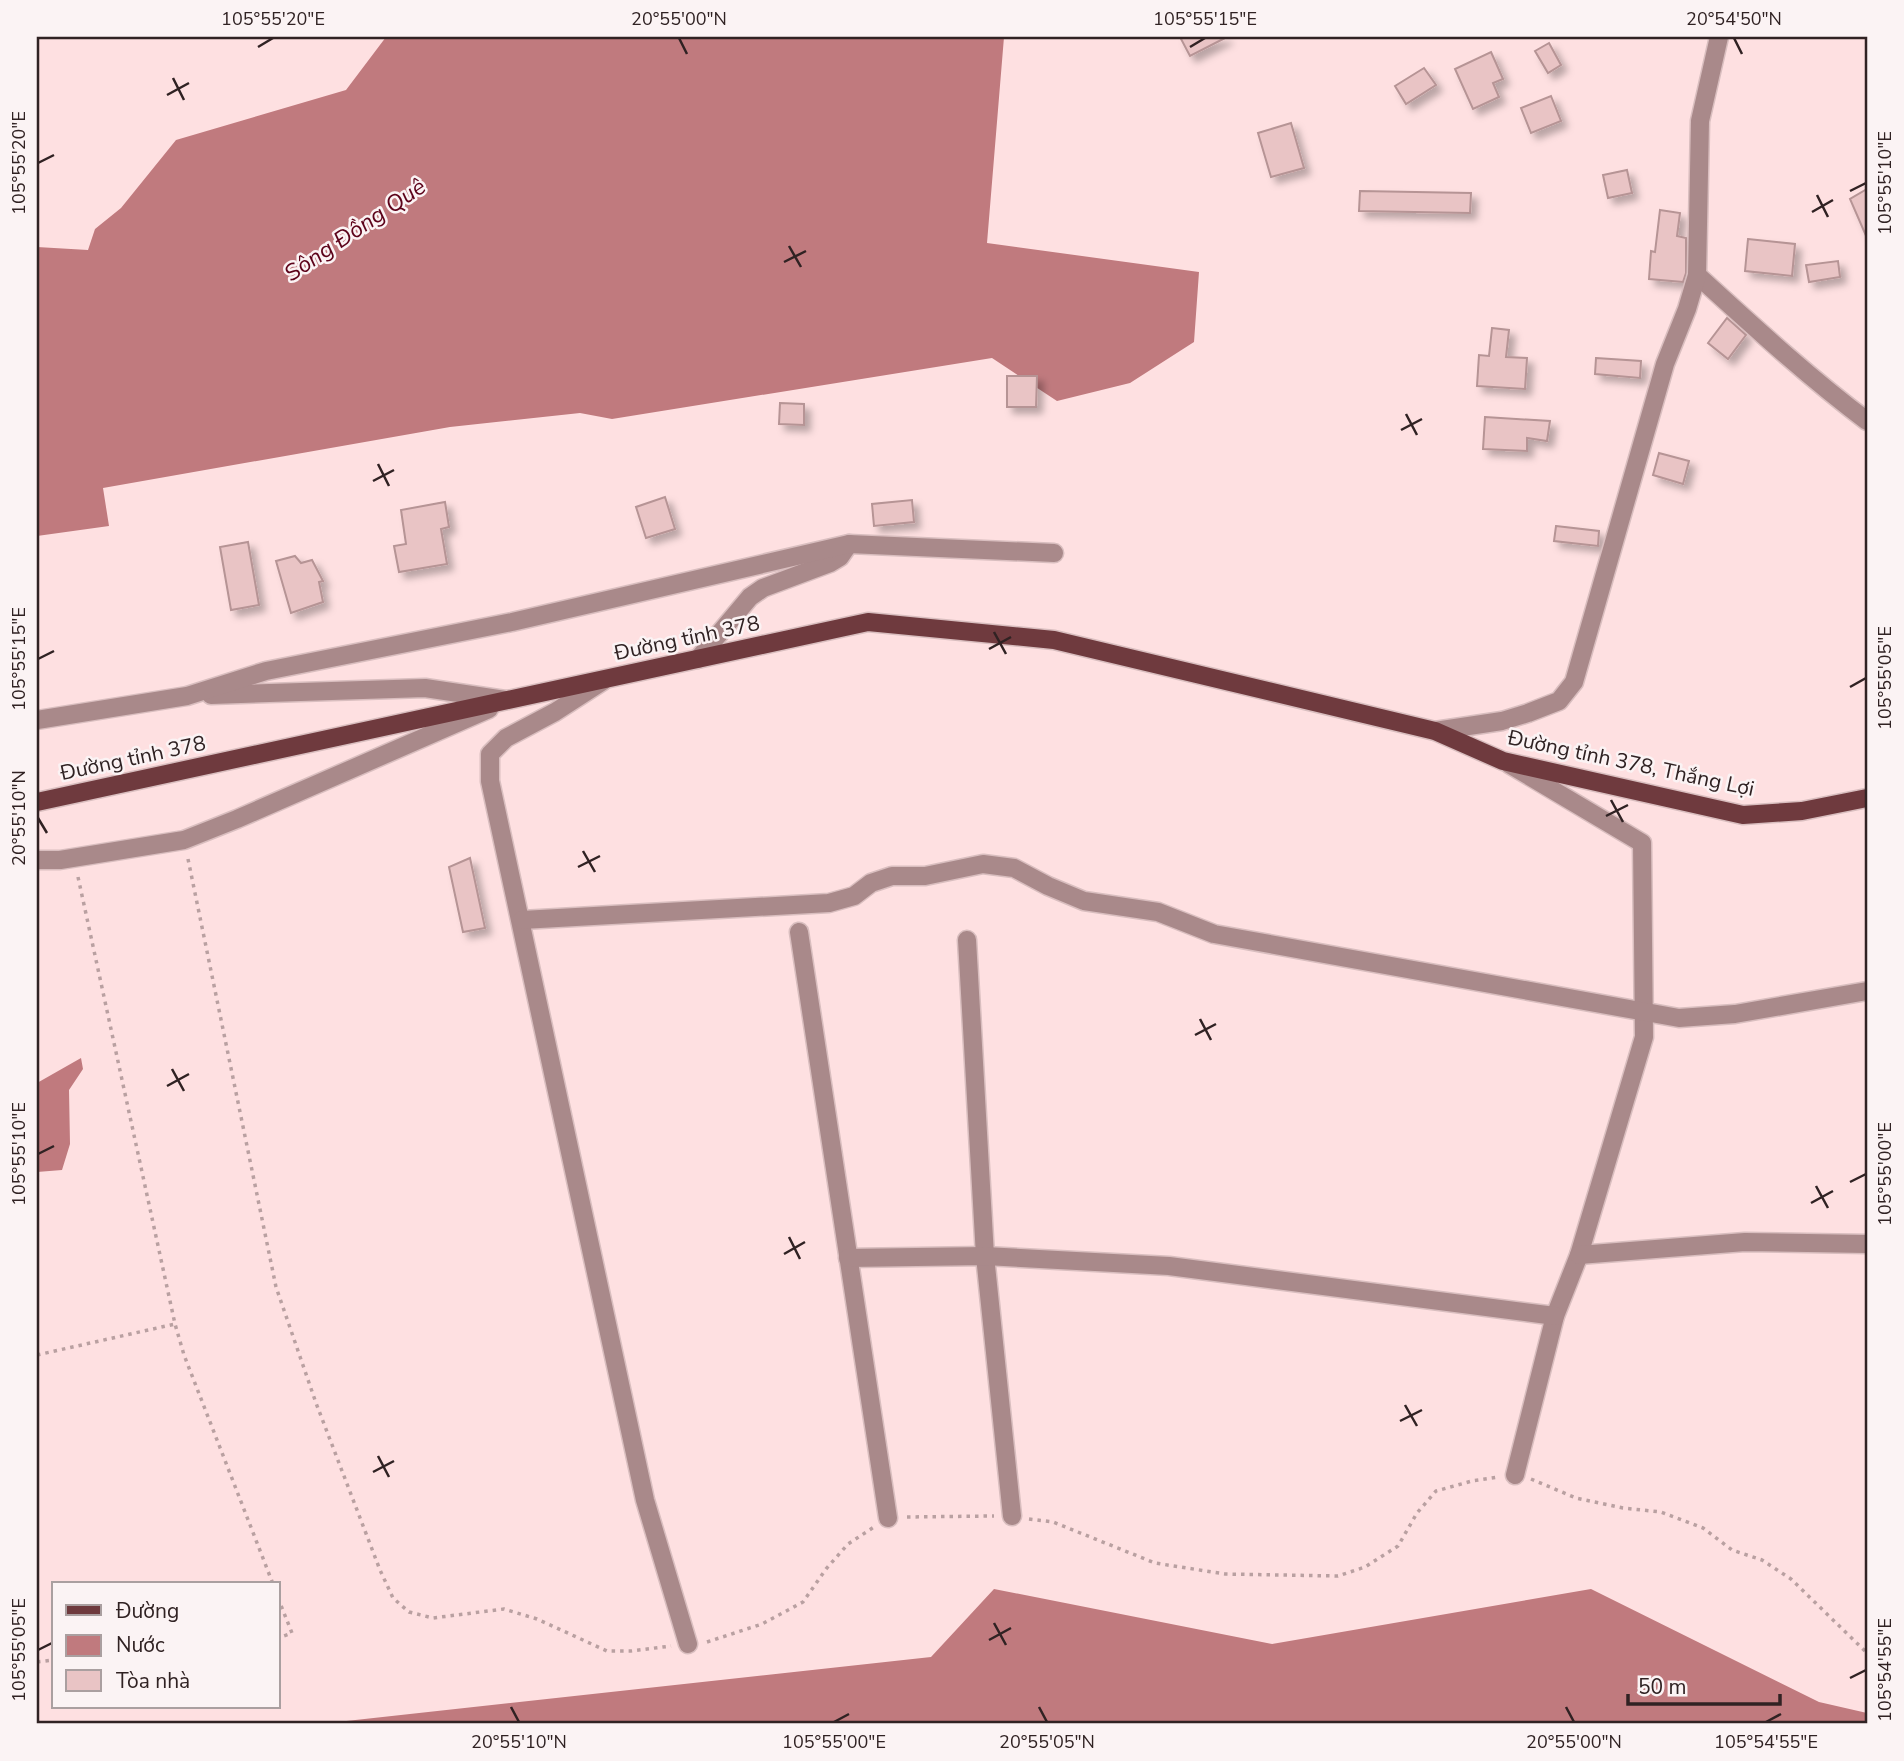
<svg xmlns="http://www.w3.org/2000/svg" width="1904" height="1761" viewBox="0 0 1904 1761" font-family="'Nunito Sans',sans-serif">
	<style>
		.water { fill: #c07a7e }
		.building { fill: #e9c4c5; stroke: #b69495; stroke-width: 2; filter: url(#shadow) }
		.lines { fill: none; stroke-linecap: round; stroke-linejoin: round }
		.minor-casing { stroke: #d9bebf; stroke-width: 21 }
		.primary-casing { stroke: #d9bebf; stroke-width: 21 }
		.path { stroke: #b9a0a1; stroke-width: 3.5; stroke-dasharray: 3.5 5; stroke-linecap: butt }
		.minor { stroke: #a9898a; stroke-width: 18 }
		.primary { stroke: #6f3a3e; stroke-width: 18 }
		.ticks { fill: none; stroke: #302223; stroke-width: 2.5 }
		.labels { text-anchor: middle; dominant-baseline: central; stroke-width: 5; stroke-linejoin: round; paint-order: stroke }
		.street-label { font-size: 21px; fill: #302223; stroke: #fbf3f4 }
		.water-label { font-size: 23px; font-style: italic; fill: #5c0219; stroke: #fbf3f4 }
		.neatline { fill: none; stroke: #302223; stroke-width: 2.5 }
		.ticks-label { font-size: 18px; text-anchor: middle; fill: #302223 }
	</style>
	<defs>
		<filter id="shadow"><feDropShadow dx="6" dy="6" stdDeviation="3.5" flood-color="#0004"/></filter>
	</defs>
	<rect width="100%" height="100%" fill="#fee0e1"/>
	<g class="water">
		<polygon points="386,37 1004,37 987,243 1199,272 1194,342 1130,383 1057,401 992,358 612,419 580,413 450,427 103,488 109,526 37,536 37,247 88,250 95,229 121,208 176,140 346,90"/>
		<polygon points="81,1058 83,1069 69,1090 70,1144 62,1170 37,1172 37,1083"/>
		<polygon points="994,1589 1272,1644 1591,1589 1819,1702 1867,1713 1867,1724 319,1724 931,1657"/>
	</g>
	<g class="building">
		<polygon points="1180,37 1227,37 1190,56"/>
		<polygon points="1549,43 1561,65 1548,73 1535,51"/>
		<polygon points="1491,52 1503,79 1493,83 1499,97 1473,109 1455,69"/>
		<polygon points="1424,68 1436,85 1406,104 1395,86"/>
		<polygon points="1551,96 1561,121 1531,133 1521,108"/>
		<polygon points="1291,123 1304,168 1271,177 1258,133"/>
		<polygon points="1627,170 1632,193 1608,198 1603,175"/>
		<polygon points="1867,189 1867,238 1850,199"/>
		<polygon points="1360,191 1471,193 1470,213 1359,211"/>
		<polygon points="1660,210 1680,213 1677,236 1686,238 1686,273 1683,282 1649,279 1651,251 1655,252"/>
		<polygon points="1748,239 1795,244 1792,276 1745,271"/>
		<polygon points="1838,261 1840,277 1809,282 1806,265"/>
		<polygon points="1727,318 1746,335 1728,359 1708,343"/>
		<polygon points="1492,328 1509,330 1506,357 1527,358 1525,389 1477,386 1479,355 1489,356"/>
		<polygon points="1596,358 1641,361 1640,378 1595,374"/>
		<polygon points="1007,376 1037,376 1036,407 1007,407"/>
		<polygon points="780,403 804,404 804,425 779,424"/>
		<polygon points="1485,417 1550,421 1547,441 1527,438 1527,451 1483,449"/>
		<polygon points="1659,453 1689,461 1683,484 1653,475"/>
		<polygon points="665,497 675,529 646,538 636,507"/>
		<polygon points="912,500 914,522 874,526 872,504"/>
		<polygon points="445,502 449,527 441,529 447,564 399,572 394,546 406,544 401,510"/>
		<polygon points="1556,526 1599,531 1598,546 1554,541"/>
		<polygon points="248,542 259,605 231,610 220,547"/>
		<polygon points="295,556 301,563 312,560 323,581 319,582 323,602 291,613 276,561"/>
		<polygon points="470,858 485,928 463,932 449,867"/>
	</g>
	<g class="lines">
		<defs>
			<g id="minor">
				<path d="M1697,275C1752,325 1807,376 1867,421"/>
				<polyline points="698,659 750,597 763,588 830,563 840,557 849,544"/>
				<polyline points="603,681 555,712 506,738 490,754 490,781 645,1500 688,1644"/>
				<polyline points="211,695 425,688 505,700"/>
				<polyline points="37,720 187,696 266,671 512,622 849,544 1054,553"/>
				<polyline points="1435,731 1502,721 1528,713 1559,701 1574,682 1665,364 1687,309 1697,275 1700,121 1719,37"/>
				<polyline points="1509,764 1642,843 1644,1037 1579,1255 1555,1316 1515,1475"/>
				<polyline points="37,860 60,860 184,840 237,819 489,709"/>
				<polyline points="522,920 829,903 854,896 871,883 892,876 925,876 983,864 1014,868 1048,886 1084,901 1158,912 1214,934 1679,1018 1735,1014 1867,991"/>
				<polyline points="799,932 888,1518"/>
				<polyline points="967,940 985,1256 1012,1516"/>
				<polyline points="1579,1255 1745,1242 1867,1244"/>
				<polyline points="848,1258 985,1256 1169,1266 1555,1316"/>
			</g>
			<polyline id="primary" points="37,802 868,622 1054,640 1435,731 1503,761 1743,815 1802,811 1867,798"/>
		</defs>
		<use href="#minor" class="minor-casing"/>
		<use href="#primary" class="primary-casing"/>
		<g class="path">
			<polyline points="188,859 276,1287 316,1403 380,1570 393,1598 409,1612 433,1618 504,1609 537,1619 607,1651 631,1651 671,1646"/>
			<polyline points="78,877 175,1324 184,1355 273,1584"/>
			<polyline points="37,1355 175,1324"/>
			<polyline points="1531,1479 1576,1498 1623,1508 1661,1512 1703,1528 1732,1550 1762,1560 1791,1579 1867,1653"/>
			<polyline points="907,1517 994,1516"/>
			<polyline points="1029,1519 1053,1522 1155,1563 1225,1574 1338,1576 1365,1567 1398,1546 1417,1513 1436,1491 1472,1481 1499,1477"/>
			<polyline points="278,1598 292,1633 278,1638"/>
			<polyline points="707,1642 762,1624 803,1602 826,1569 848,1544 874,1527"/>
			<polyline points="37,1662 54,1660"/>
		</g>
		<use href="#minor" class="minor"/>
		<use href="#primary" class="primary"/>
	</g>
	<path class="ticks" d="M679,38L687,54M1734,38L1742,54M258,47L273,38M1190,47L1205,38M173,78L184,100M167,95L189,83M38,163L54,155M1850,191L1866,183M1817,195L1828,217M1812,212L1833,200M789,246L801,267M784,262L806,251M1406,414L1417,435M1401,430L1422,419M378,464L389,486M373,481L394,470M994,632L1006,654M989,649L1011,637M38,659L54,651M1850,687L1866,678M1611,800L1623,822M1606,816L1628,805M38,818L47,833M583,851L595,872M578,867L600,856M1200,1019L1211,1040M1195,1035L1216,1024M172,1069L184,1091M167,1086L189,1074M38,1154L54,1146M1850,1182L1866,1174M1816,1186L1828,1208M1811,1203L1833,1191M789,1237L800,1259M784,1254L805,1242M1405,1405L1417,1426M1400,1421L1422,1410M378,1456L389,1477M373,1472L394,1461M994,1623L1006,1645M989,1640L1011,1628M38,1650L54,1642M1850,1678L1866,1670M511,1707L519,1722M1039,1707L1047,1722M1566,1707L1574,1722M834,1722L849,1714M1766,1722L1781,1714"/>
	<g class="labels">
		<g class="street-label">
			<text transform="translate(687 638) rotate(-12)">Đường tỉnh 378</text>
			<text transform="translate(133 758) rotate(-12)">Đường tỉnh 378</text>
			<text transform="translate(1631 763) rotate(12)">Đường tỉnh 378, Thắng Lợi</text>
		</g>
		<g class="water-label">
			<text transform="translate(355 230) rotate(-34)">Sông Đồng Quê</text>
		</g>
	</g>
	<rect width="1904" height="1761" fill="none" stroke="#fbf3f4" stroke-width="77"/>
	<rect x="52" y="1582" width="228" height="126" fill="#fbf3f4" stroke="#aa9fa0" stroke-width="2"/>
	<rect x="66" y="1605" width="35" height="10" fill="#6f3a3e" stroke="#aa9fa0" stroke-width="2"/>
	<text x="116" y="1618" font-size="21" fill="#302223">Đường</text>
	<rect x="66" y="1635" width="35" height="21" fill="#c07a7e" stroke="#aa9fa0" stroke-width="2"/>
	<text x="116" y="1652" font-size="21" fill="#302223">Nước</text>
	<rect x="66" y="1670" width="35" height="21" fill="#e9c4c5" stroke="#aa9fa0" stroke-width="2"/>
	<text x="116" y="1688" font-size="21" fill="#302223">Tòa nhà</text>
	<path d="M1628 1694v10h152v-10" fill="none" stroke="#302223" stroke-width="3.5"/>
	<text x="1638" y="1694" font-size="21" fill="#302223" stroke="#fbf3f4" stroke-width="5" paint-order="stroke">50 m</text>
	<rect x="38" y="38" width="1828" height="1684" class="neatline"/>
	<g class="ticks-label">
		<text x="273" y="25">105°55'20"E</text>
		<text x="679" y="25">20°55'00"N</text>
		<text x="1205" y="25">105°55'15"E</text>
		<text x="1734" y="25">20°54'50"N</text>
		<text transform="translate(19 163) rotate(-90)" y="6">105°55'20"E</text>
		<text transform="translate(1885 183) rotate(-90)" y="6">105°55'10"E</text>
		<text transform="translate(19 659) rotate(-90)" y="6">105°55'15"E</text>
		<text transform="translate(1885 678) rotate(-90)" y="6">105°55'05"E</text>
		<text transform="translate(19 818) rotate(-90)" y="6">20°55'10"N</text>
		<text transform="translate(19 1154) rotate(-90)" y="6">105°55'10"E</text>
		<text transform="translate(1885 1174) rotate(-90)" y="6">105°55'00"E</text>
		<text transform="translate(19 1650) rotate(-90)" y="6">105°55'05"E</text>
		<text transform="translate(1885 1670) rotate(-90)" y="6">105°54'55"E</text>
		<text x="519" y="1748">20°55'10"N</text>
		<text x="834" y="1748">105°55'00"E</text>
		<text x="1047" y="1748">20°55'05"N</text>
		<text x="1574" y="1748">20°55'00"N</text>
		<text x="1766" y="1748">105°54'55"E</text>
	</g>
</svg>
